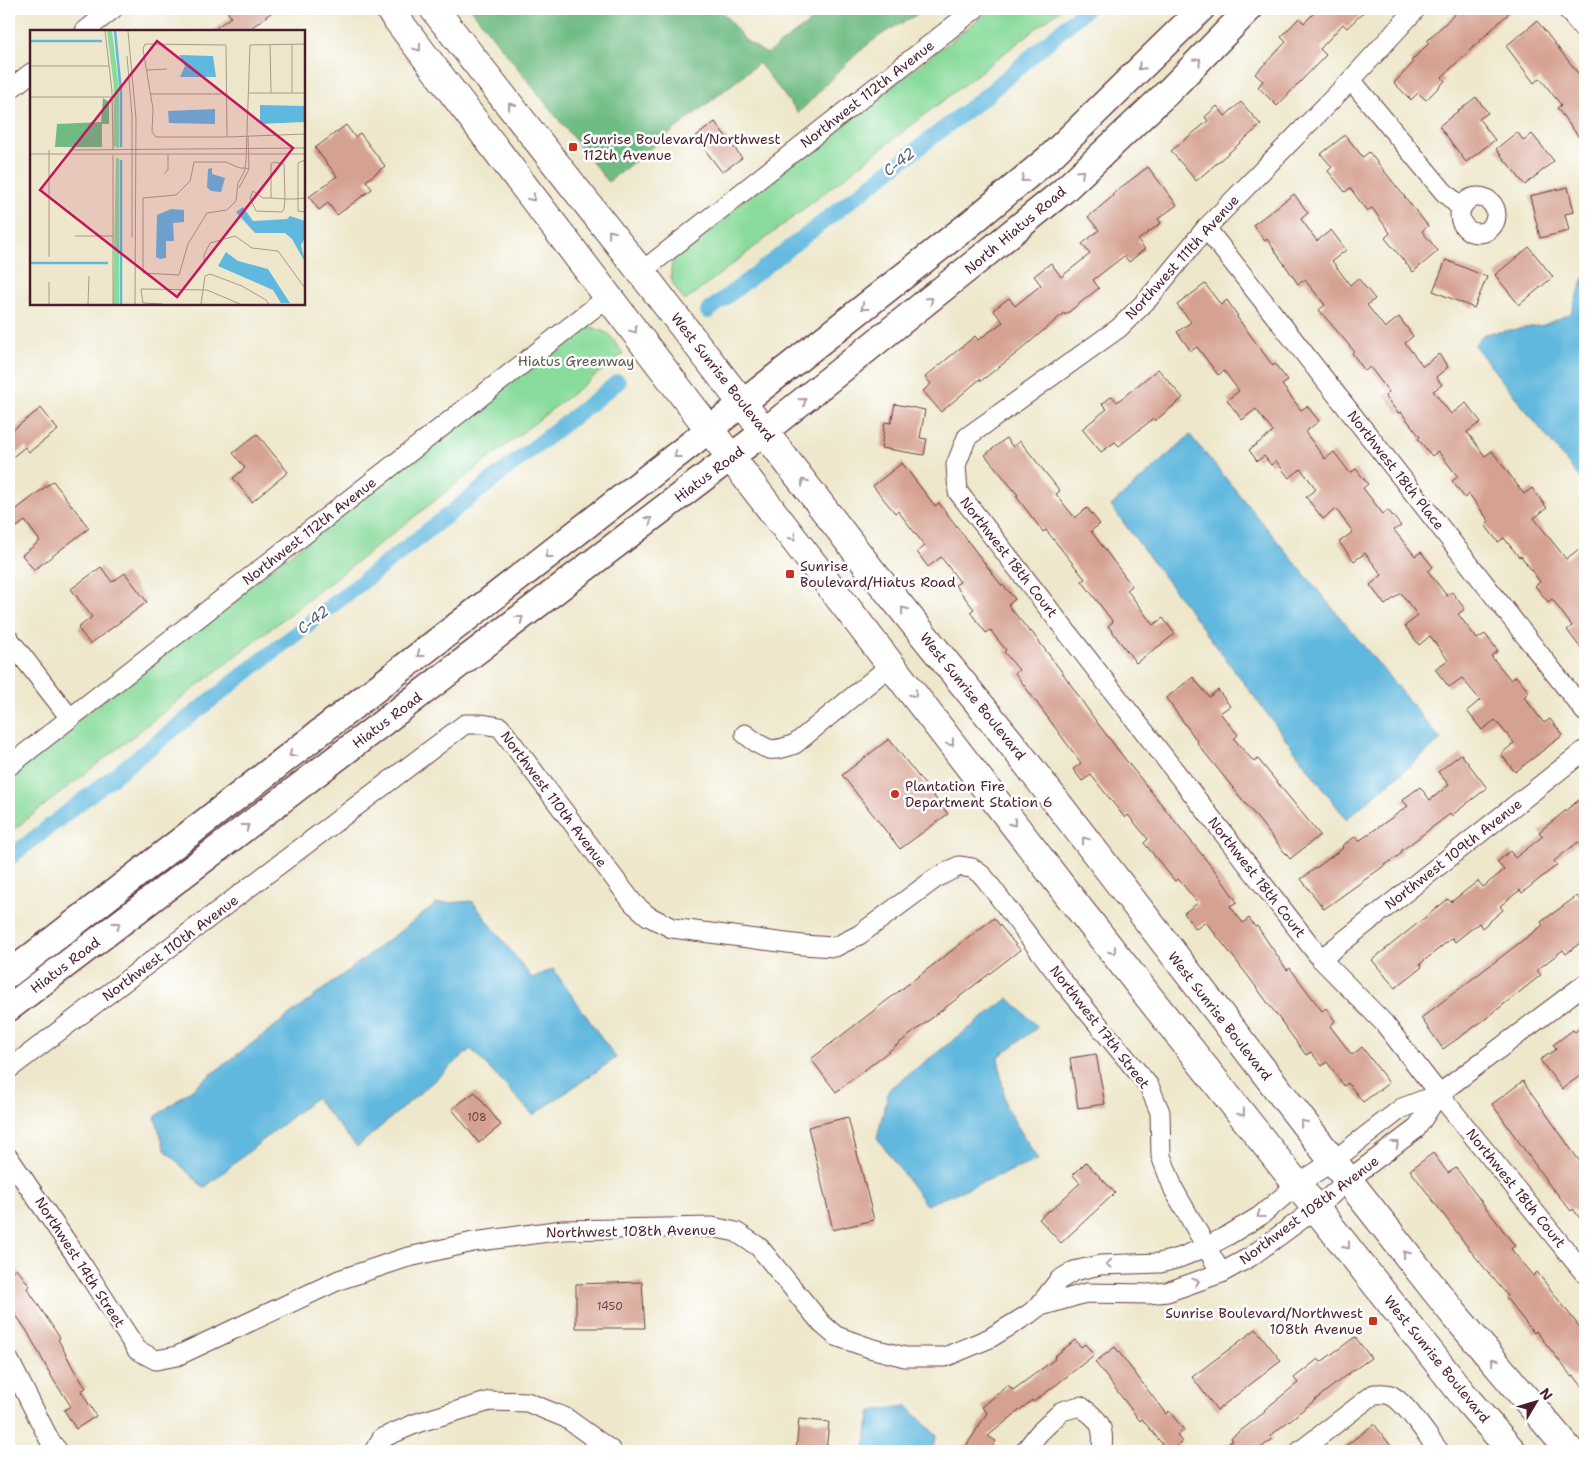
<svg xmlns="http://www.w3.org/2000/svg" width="1594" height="1460" viewBox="0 0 1594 1460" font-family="'Shantell Sans',sans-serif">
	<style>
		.green { fill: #89db9b; stroke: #6a7d63 }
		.forest { fill: #6ebb83; stroke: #5c6d57 }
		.water { fill: #61b8de; stroke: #566c84 }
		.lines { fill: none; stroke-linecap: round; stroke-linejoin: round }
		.canal { stroke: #61b8de; stroke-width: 16 }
		.building { fill: #d5a191 }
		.minor-casing { stroke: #633d43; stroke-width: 21 }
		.secondary-casing { stroke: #633d43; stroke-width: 29 }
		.trunk-casing { stroke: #633d43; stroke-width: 30 }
		.minor { stroke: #fff; stroke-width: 19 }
		.secondary { stroke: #fff; stroke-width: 26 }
		.trunk { stroke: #fff; stroke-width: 28 }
		.oneway { stroke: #ae9aa0 }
		.poi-dot { fill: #c8321e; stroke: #fff; stroke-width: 2 }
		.labels { text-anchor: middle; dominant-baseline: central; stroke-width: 5; stroke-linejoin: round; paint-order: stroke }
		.number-label { font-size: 11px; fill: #6d4044 }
		.street-label { font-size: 14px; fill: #4a1f2b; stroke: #fff }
		.poi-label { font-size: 14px; fill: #4a1f2b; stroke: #fff; text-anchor: start }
		.park-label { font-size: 14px; fill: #5d574d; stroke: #fff }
		.water-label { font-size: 15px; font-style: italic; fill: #535c73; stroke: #fff }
		.inset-river { fill: none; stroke: #61b8de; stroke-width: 2.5 }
		.inset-road { fill: none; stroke: #ac978b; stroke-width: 1 }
		.view { fill: #c2185b; fill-opacity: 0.15; stroke: #c2185b; stroke-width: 2.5 }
		.inset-edge { fill: none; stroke: #4a1f2b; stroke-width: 2.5 }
	</style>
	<rect width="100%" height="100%" fill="#fff"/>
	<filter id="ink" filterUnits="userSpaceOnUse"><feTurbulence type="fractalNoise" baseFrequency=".02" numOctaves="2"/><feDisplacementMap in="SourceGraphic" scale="10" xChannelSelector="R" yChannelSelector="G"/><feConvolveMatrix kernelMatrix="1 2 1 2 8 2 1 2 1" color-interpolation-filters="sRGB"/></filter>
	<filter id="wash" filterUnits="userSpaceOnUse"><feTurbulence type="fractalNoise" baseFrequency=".0096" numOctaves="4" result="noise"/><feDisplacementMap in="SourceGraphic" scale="20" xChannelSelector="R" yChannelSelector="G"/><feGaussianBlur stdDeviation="1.12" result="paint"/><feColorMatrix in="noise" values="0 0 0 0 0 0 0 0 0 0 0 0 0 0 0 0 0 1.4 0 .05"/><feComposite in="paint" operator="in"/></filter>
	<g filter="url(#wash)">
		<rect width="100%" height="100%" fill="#eee7cb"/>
		<g class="green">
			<path d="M992,9H1061L685,301C671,283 667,277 675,254Z"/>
			<polygon points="592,327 609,334 623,354 9,833 9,774 577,330"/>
		</g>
		<path class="forest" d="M471,9H720L745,40L767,54L828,9H925C910,20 896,25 881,35C849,56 826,87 798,113L759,63L608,182Z"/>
		<g class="water">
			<polygon points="1585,275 1585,485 1474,345 1484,334 1544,325 1571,313"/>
			<polygon points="1190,435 1441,740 1346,819 1111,506"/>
			<polygon points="472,901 532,978 553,969 616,1058 533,1115 471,1049 357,1147 315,1098 204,1188 165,1150 155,1117 436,904"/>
			<polygon points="1009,998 1038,1027 998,1057 1006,1107 1038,1160 926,1205 877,1138 889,1089"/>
			<polygon points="907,1406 937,1436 931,1451 864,1451 871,1411"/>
		</g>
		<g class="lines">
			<g class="canal">
				<polyline points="708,311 988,94 1086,9"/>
				<polyline points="9,858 618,382"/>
			</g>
		</g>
		<g id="blocks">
			<g class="building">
				<polygon points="225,9 276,9 247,31 212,31 231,17"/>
				<polygon points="1318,9 1367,9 1347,28 1343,24 1320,49 1326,55 1277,106 1258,87 1263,81 1255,74 1286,42 1281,37 1299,18 1304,23"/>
				<polygon points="1460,9 1513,9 1442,77 1445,81 1426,100 1418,93 1411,100 1394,83 1413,63 1411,61 1429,43 1427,41"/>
				<polygon points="1537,21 1585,82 1585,145 1557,108 1561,105 1540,78 1534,83 1506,46"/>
				<polygon points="1476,97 1488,113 1479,119 1495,140 1466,162 1439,126"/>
				<polygon points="1241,102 1261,125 1196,181 1171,151 1208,121 1205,117 1217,106 1225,116"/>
				<polygon points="715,122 742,158 722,172 695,137"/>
				<polygon points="346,125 355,137 360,133 385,166 366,181 372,189 337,215 328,203 319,210 309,197 337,176 315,148"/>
				<polygon points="1517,132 1524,141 1532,134 1554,161 1525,185 1496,149"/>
				<polygon points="1345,135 1363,157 1369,152 1428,226 1422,231 1438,251 1413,272 1385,238 1390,233 1372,208 1367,211 1350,188 1345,192 1328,171 1332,167 1321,154"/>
				<polygon points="1148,167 1177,205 1158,219 1161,223 1138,240 1145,249 1129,262 1124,256 1093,280 1099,288 1065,315 1064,313 1017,353 981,381 980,379 941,412 923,391 931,384 925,377 975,336 978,340 1003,322 993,310 1009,298 1015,306 1041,285 1034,276 1051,263 1061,277 1090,254 1082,244 1099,230 1088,217 1113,196 1112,194"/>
				<polygon points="1568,187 1574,212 1565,214 1569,231 1540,238 1530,196"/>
				<polygon points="1294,194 1308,213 1301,219 1317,241 1331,230 1346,250 1332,261 1350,285 1358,278 1375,299 1367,305 1385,328 1399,317 1413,336 1405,343 1423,366 1439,354 1448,367 1436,377 1442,385 1433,391 1451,414 1466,403 1481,422 1467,432 1485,456 1492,451 1524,494 1532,488 1547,508 1534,518 1566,559 1579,549 1585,557 1585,654 1567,630 1572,626 1552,599 1548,602 1535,586 1540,582 1521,556 1519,557 1504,538 1498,542 1485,525 1489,521 1469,494 1465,498 1452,481 1458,477 1438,451 1432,456 1418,439 1420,437 1401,412 1398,413 1385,396 1389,392 1370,367 1365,371 1352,353 1354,351 1319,310 1325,305 1305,280 1298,284 1267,239 1265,241 1253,225"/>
				<polygon points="1529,247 1553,277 1519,305 1495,275"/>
				<polygon points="1446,260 1487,277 1474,308 1433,291"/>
				<polygon points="1205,284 1221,305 1227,300 1238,316 1237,317 1273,366 1275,364 1288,381 1282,385 1301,410 1307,406 1319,421 1305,432 1325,459 1334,452 1350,473 1356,469 1368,484 1363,488 1383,514 1388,510 1401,526 1394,530 1415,556 1421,552 1433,567 1428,571 1447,596 1452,592 1465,609 1458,614 1477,639 1485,634 1498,651 1491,656 1511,680 1516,676 1529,692 1524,697 1544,723 1550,719 1563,735 1515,772 1501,754 1514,743 1495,720 1482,730 1467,711 1480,700 1462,678 1449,687 1435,669 1448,660 1430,636 1419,645 1405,626 1418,616 1401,593 1385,605 1370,585 1382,575 1365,553 1354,561 1339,542 1353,532 1336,509 1323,519 1306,497 1316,489 1301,469 1289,478 1276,461 1271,465 1264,456 1257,461 1249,450 1273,432 1256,409 1242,420 1227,400 1239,391 1224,371 1218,375 1197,347 1191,351 1177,332 1191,322 1177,305"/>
				<polygon points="1158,369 1183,398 1155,421 1154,418 1119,446 1115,442 1101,452 1082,429 1107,409 1102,404 1112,396 1117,402"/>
				<polygon points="895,404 925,410 920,438 927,439 924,455 881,448 885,422 891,423"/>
				<polygon points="41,408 58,430 29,452 25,447 9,460 9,433"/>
				<polygon points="257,434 288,472 252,502 233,478 245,468 233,453"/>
				<polygon points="1006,438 1013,447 1020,441 1060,491 1056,494 1075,518 1087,508 1100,524 1091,531 1132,586 1127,590 1153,625 1163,618 1175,634 1136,663 1108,626 1113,622 1082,581 1085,579 1046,530 1043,532 1016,496 1018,495 985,455"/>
				<polygon points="902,463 935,506 939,503 1002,586 1003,585 1015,599 1008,605 1030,632 1031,631 1062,672 1093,717 1125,759 1219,876 1237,902 1230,906 1243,923 1249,918 1255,927 1257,926 1287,970 1290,968 1322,1011 1326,1008 1335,1021 1330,1026 1352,1055 1362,1047 1389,1083 1363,1102 1348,1083 1344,1086 1327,1062 1322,1066 1311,1052 1306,1055 1248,976 1206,922 1196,929 1184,913 1198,903 1178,879 1175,881 1144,843 1148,839 1128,815 1125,818 1091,775 1082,781 1073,769 1081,763 1015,673 1019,670 1004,652 1006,650 990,630 986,633 970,612 974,609 955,585 960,582 941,557 928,567 917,552 925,546 898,511 895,513 873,486"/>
				<polygon points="53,481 89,528 34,570 22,555 40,541 25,521 17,527 9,515"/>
				<polygon points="101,567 112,582 125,573 147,602 90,644 78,628 92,617 71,589"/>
				<polygon points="1193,677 1209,697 1218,690 1230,706 1220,713 1238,735 1234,739 1254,762 1258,759 1320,835 1290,859 1197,743 1198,742 1166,698"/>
				<polygon points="889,739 948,814 900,849 842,775"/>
				<polygon points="1461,754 1487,788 1451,816 1450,814 1401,851 1402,853 1324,909 1301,879 1343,848 1342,846 1356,836 1359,841 1408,806 1402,800 1420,787 1430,800 1449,785 1438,772"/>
				<polygon points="1585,795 1585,851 1578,842 1554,861 1557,865 1522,893 1520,890 1500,906 1503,910 1482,928 1479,923 1455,942 1452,938 1420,964 1422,967 1395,988 1372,960 1448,899 1451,902 1478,881 1483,887 1504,870 1497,862 1510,851 1515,858 1543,836 1539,832"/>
				<polygon points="1577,896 1585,906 1585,939 1566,954 1563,950 1537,970 1541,975 1484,1020 1443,1049 1421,1018 1543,925 1541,922"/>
				<polygon points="994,918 1020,950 836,1092 811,1059"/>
				<polygon points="1585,1024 1585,1072 1562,1089 1540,1060 1556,1049 1553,1045 1573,1030 1575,1032"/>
				<polygon points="1096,1054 1105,1104 1078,1108 1070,1058"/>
				<polygon points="1523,1081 1585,1169 1585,1225 1573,1209 1571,1211 1554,1190 1553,1190 1492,1104"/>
				<polygon points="475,1092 501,1125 479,1143 452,1109"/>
				<polygon points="848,1117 874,1220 833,1230 808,1127"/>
				<polygon points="1433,1153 1448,1173 1456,1168 1515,1246 1511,1249 1533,1276 1537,1272 1585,1334 1585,1390 1574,1376 1572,1377 1536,1331 1534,1333 1506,1298 1508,1296 1473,1254 1410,1170"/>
				<polygon points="1086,1162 1115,1193 1061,1243 1039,1219 1049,1210 1050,1211 1080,1183 1073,1175"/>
				<polygon points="16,1268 30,1286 27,1288 60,1338 58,1339 74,1370 86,1388 81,1391 96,1416 76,1429 64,1410 71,1406 54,1381 27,1331 9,1305 9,1274"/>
				<polygon points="642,1282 645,1328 576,1328 576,1284"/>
				<polygon points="1256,1329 1281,1361 1217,1410 1192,1377"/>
				<polygon points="1355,1337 1371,1358 1344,1377 1270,1436 1273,1439 1256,1451 1218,1451 1233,1440 1231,1438 1265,1412 1264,1410 1298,1383 1294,1378 1318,1359 1321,1362"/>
				<polygon points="1075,1340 1081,1347 1085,1344 1094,1355 1056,1385 1033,1402 1032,1400 988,1436 996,1441 990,1451 963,1451 987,1413 982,1407 1008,1385 1013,1390 1055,1359 1054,1357"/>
				<polygon points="1115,1347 1166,1414 1169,1411 1184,1430 1177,1435 1182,1442 1170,1451 1168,1451 1142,1419 1140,1421 1095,1362"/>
				<polygon points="799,1419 829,1422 826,1451 796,1451"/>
				<polygon points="1374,1424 1395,1451 1339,1451"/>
			</g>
		</g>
	</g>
	<g filter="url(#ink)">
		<use href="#blocks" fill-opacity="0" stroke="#633d43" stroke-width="1"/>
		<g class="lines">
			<defs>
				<g id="minor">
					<polyline points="1416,9 1351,80 1206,228 1149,298 1119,328 967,437 956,465 958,492 1321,959 1384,1023 1439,1094 1585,1274"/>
					<polyline points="1567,9 1585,31"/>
					<polyline points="85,31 113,9"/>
					<polyline points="1351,80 1443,191 1461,208"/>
					<polyline points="9,90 31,73"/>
					<circle cx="1478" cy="215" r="18"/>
					<polyline points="1206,228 1585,712"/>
					<polyline points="641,272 975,9"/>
					<polyline points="9,639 70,718"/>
					<path d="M745,734C766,750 770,754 795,744L891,665"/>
					<polyline points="9,766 609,296"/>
					<polyline points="1321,959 1585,750"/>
					<polyline points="9,1069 465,724 482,724 500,727 633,903 648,916 672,928 802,945 835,947 859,935 936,878 959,866 972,868 983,876 1064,983 1149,1086 1160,1112 1161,1156 1174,1190 1221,1273"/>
					<polyline points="9,1158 83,1266 137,1350 156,1360 177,1356 339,1280 405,1258 473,1242 563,1230 712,1227 736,1232 759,1247 822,1324 836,1336 870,1348 905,1357 945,1357 990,1338 1029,1314 1038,1307 1059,1280 1074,1271 1100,1265 1160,1263 1179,1258 1206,1247 1227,1236 1260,1216 1298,1184 1333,1161 1402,1108 1439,1094 1585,984"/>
					<polyline points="1038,1307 1086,1293 1149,1294 1167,1292 1221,1273 1250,1257 1317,1208 1348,1180 1416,1129 1439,1094"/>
					<polyline points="9,1360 50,1441 58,1451"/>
					<polyline points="374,1451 382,1438 417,1423 490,1401 527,1402 566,1418 612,1451"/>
					<path d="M1025,1451L1039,1433L1062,1411L1080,1406C1101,1421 1104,1425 1102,1451"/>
					<path d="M1300,1451L1374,1394C1379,1394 1385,1393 1390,1395C1404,1400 1429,1438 1439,1451"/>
				</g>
				<g id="secondary">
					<polyline points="9,974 678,454 971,223 1050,157 1201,9"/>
					<polyline points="9,1008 765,431 976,262 1063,191 1170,90 1249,9"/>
				</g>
				<g id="trunk">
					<polyline points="389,9 709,429 1069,896 1469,1402 1512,1451"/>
					<polyline points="434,9 641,272 870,569 1011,743 1333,1161 1453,1313 1570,1451"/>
				</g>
			</defs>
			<use href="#minor" class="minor-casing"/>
			<use href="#secondary" class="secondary-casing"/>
			<use href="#trunk" class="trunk-casing"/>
			<use href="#minor" class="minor"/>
			<use href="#secondary" class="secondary"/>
			<use href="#trunk" class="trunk"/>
		</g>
		<defs><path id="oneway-chevron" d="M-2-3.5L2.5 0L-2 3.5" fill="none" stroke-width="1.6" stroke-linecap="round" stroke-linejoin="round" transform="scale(1.25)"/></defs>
		<g class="oneway">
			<use href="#oneway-chevron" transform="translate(418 48) rotate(53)"/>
			<use href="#oneway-chevron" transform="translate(1198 61) rotate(-46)"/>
			<use href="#oneway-chevron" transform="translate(1141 67) rotate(135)"/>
			<use href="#oneway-chevron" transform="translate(511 106) rotate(-128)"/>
			<use href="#oneway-chevron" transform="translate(1081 173) rotate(-43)"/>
			<use href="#oneway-chevron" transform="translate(1024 179) rotate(140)"/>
			<use href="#oneway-chevron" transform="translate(532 198) rotate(52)"/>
			<use href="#oneway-chevron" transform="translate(611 233) rotate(-128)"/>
			<use href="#oneway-chevron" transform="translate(930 300) rotate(-39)"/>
			<use href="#oneway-chevron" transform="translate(864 307) rotate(142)"/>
			<use href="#oneway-chevron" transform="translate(634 330) rotate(53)"/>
			<use href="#oneway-chevron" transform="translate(803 401) rotate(-39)"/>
			<use href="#oneway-chevron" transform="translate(677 455) rotate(142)"/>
			<use href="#oneway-chevron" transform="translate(804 482) rotate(-128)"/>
			<use href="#oneway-chevron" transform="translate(649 520) rotate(-37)"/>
			<use href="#oneway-chevron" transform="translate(793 537) rotate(52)"/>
			<use href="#oneway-chevron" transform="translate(548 555) rotate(142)"/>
			<use href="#oneway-chevron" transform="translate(904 610) rotate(-129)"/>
			<use href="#oneway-chevron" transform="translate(520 619) rotate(-37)"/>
			<use href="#oneway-chevron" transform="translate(420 654) rotate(142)"/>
			<use href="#oneway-chevron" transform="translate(914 694) rotate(52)"/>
			<use href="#oneway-chevron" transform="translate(951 743) rotate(52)"/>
			<use href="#oneway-chevron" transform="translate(292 754) rotate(142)"/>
			<use href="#oneway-chevron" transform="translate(1013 823) rotate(52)"/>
			<use href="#oneway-chevron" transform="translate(246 827) rotate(-37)"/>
			<use href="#oneway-chevron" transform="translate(1085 840) rotate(-127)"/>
			<use href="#oneway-chevron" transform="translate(117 925) rotate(-37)"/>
			<use href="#oneway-chevron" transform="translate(1113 951) rotate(52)"/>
			<use href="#oneway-chevron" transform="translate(1242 1113) rotate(52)"/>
			<use href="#oneway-chevron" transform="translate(1303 1123) rotate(-128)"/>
			<use href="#oneway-chevron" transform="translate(1396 1144) rotate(-37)"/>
			<use href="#oneway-chevron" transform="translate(1260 1215) rotate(144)"/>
			<use href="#oneway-chevron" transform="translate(1347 1246) rotate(52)"/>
			<use href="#oneway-chevron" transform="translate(1406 1254) rotate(-128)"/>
			<use href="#oneway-chevron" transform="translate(1109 1264) rotate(178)"/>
			<use href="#oneway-chevron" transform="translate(1196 1282) rotate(-19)"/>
			<use href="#oneway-chevron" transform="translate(1494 1361) rotate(-130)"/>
		</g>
	</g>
	<g class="poi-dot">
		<rect x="568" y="142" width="10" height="10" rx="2.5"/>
		<rect x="785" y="569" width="10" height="10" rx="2.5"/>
		<circle cx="895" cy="794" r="5"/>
		<rect x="1368" y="1316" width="10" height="10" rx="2.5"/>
	</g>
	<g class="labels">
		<g class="number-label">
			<text x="477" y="1117">108</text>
			<text x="610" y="1306">1450</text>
		</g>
		<g class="street-label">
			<text transform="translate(867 94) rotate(-38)">Northwest 112th Avenue</text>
			<text transform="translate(1015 230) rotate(-40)">North Hiatus Road</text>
			<text transform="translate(1182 257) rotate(-48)">Northwest 111th Avenue</text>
			<text transform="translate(723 377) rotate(52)">West Sunrise Boulevard</text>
			<text transform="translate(1396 470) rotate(52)">Northwest 18th Place</text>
			<text transform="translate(709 474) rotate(-37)">Hiatus Road</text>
			<text transform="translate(309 531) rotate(-38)">Northwest 112th Avenue</text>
			<text transform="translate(1009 557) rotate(52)">Northwest 18th Court</text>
			<text transform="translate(973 696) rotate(51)">West Sunrise Boulevard</text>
			<text transform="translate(387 720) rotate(-37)">Hiatus Road</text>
			<text transform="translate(554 799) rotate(53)">Northwest 110th Avenue</text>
			<text transform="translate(1453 854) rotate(-38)">Northwest 109th Avenue</text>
			<text transform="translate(1257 877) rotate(52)">Northwest 18th Court</text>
			<text transform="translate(170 948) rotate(-37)">Northwest 110th Avenue</text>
			<text transform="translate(65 965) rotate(-37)">Hiatus Road</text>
			<text transform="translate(1220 1016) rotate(52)">West Sunrise Boulevard</text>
			<text transform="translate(1100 1027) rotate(52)">Northwest 17th Street</text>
			<text transform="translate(1516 1188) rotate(51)">Northwest 18th Court</text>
			<text transform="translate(1309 1210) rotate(-37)">Northwest 108th Avenue</text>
			<text transform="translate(631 1231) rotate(-1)">Northwest 108th Avenue</text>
			<text transform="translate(80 1262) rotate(57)">Northwest 14th Street</text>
			<text transform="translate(1437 1359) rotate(51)">West Sunrise Boulevard</text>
		</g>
		<g class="poi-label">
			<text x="583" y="139">Sunrise Boulevard/Northwest<tspan x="583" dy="16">112th Avenue</tspan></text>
			<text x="800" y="566">Sunrise<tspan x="800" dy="16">Boulevard/Hiatus Road</tspan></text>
			<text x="905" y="786">Plantation Fire<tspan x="905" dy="16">Department Station 6</tspan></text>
			<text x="1363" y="1313" text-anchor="end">Sunrise Boulevard/Northwest<tspan x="1363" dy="16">108th Avenue</tspan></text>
		</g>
		<g class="park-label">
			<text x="576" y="361">Hiatus Greenway</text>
		</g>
		<g class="water-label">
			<text transform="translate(899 162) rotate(-38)">C-42</text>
			<text transform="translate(313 620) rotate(-38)">C-42</text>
		</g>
	</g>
	<g transform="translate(30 30)">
		<rect width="275" height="275" fill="#eee7cb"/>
		<path d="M77,1H82L89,59V118L83,116L84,57ZM86,128H89V274H83Z" fill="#89db9b"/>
		<path d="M73,68L79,72V94H72V117H25L27,94L71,92Z" fill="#6ebb83"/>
		<path d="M149,25L183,26L186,47H150L155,36ZM230,75L275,76V92L230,94ZM185,79V94L139,93L138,81ZM182,138V144L195,148L191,162L181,161L177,157L178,139ZM213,177L223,191L257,189L260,186L275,191V208L271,215L275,232L262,209L255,203H225L206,182ZM141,179L154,180V192L143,193L144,211H136V228L130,229L126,227L127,185ZM196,222L208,231L238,239L260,273H251L243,260L188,236Z" fill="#61b8de"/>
		<path class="inset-river" d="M85,1L91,62V117M0,11H72M91,130V274M0,233H78"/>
		<path class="inset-road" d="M75,1L82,61L83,120M98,1L106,88L105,274M240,14L241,63M262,14V63M97,26L102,86V207M0,36H79M117,40L137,39M219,63H275M120,64H196M0,67H82M197,107L196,15L115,14L113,19L123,79L122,102L126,107H197L275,104M39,120L275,118M0,124H275M83,125V274M275,130L268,133V181L275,182M219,139L215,138H210L207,137L196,132H164L160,151L146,165L113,168V243L149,245L158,214L177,183L197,180L206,171L208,153L214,142L215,138L216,131L220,15L275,14M134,144L138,140V125M209,158L219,139L218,106M241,168V134L244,132L254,134L255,169L254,179L252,182L226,181L220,168L223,161L233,168H241L255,169H266L275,168M45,206H83M19,227V120M174,233V225L180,213L205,206L222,218L248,221L275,258M19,274V252M58,274L59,246M133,274L113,273L111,259L177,260L210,274M171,274L175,246L180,244L212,256L236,270L239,274"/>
		<path class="view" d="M127,11L263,118L147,267L10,160Z"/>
		<rect width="275" height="275" class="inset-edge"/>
	</g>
	<rect width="1594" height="1460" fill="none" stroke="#fff" stroke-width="30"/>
	<g transform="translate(1536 1402) rotate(52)" stroke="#ffffff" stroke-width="4" paint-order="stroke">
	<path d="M0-4L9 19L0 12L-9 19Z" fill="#4a1f2b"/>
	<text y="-8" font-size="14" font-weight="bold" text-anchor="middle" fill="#4a1f2b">N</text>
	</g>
</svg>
